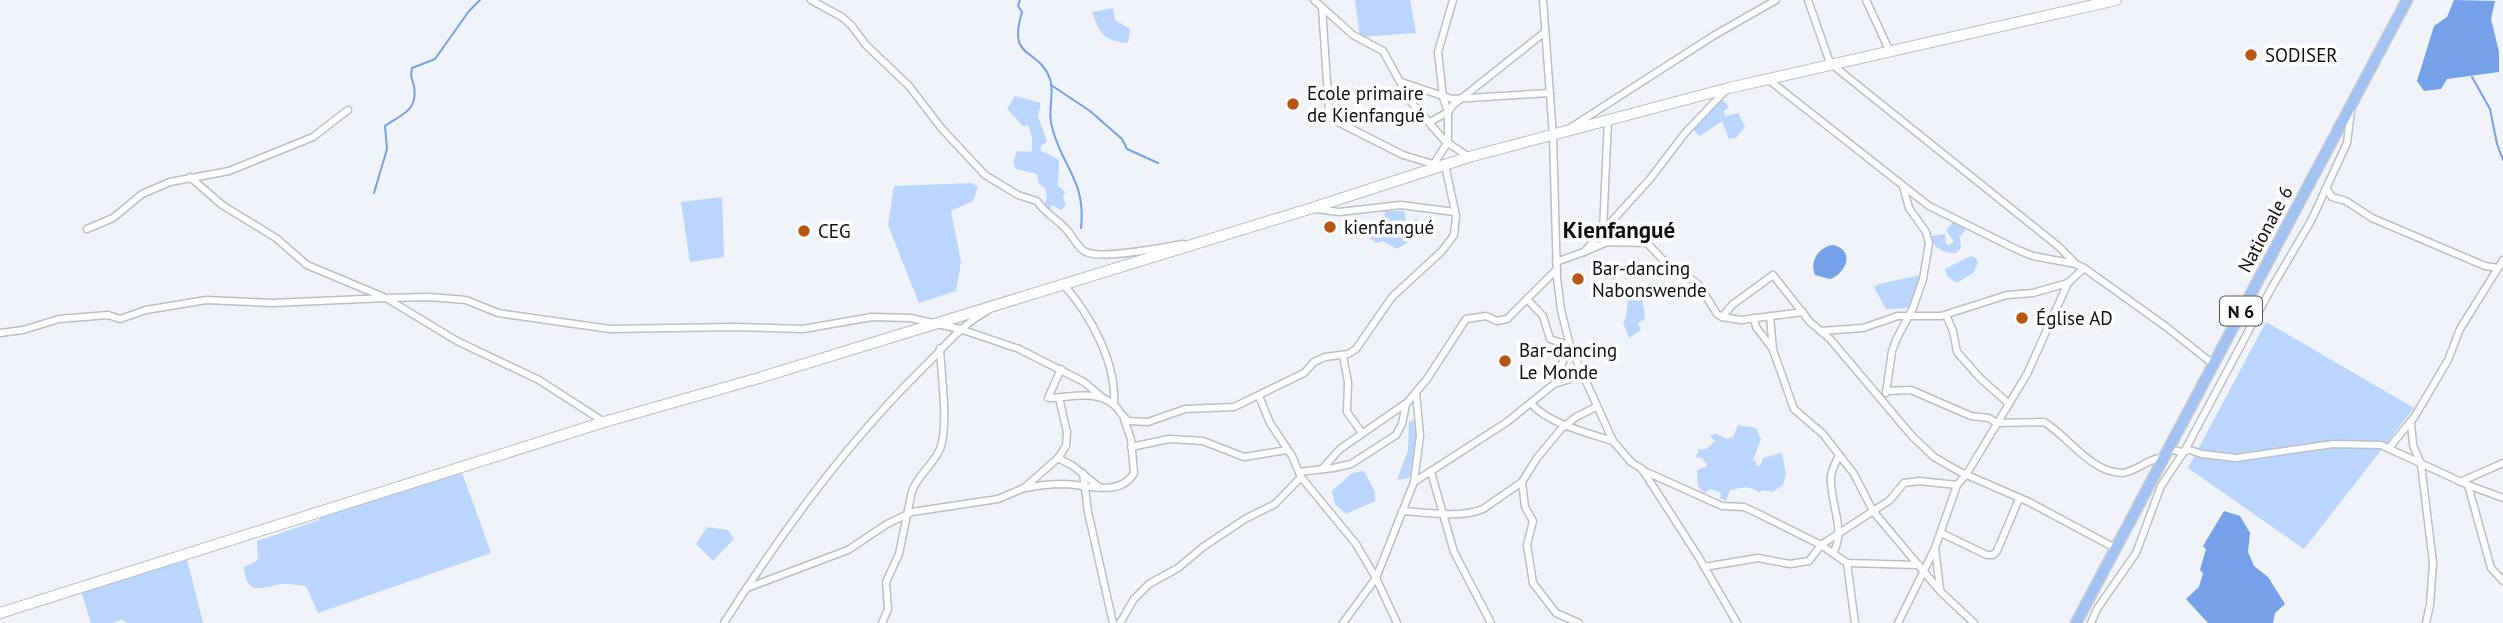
<svg xmlns="http://www.w3.org/2000/svg" width="2503" height="623" viewBox="0 0 2503 623" font-family="'PT Sans',sans-serif">
	<style>
		.green { fill: #bad5fe }
		.water { fill: #75a1e8 }
		.lines { fill: none; stroke-linecap: round; stroke-linejoin: round }
		.stream { stroke: #75a1e8; stroke-width: 2 }
		.minor-casing { stroke: #bcbfc5; stroke-width: 9 }
		.secondary-casing { stroke: #bcbfc5; stroke-width: 12 }
		.primary-casing { stroke: #cfcfcf; stroke-width: 13 }
		.minor { stroke: #fff; stroke-width: 6 }
		.secondary { stroke: #fff; stroke-width: 10 }
		.primary { stroke: #a3c2f4; stroke-width: 10 }
		.poi-dot { fill: #b75711; stroke: #fff; stroke-width: 2.5 }
		.labels { text-anchor: middle; dominant-baseline: central; stroke-width: 7; stroke-linejoin: round; paint-order: stroke }
		.shield { fill: #fff; stroke: #565758; stroke-width: 2 }
		.shield-label { font-size: 18px; font-weight: bold; fill: #0e0f11 }
		.poi-label { font-size: 19px; fill: #0e0f11; stroke: #fff; text-anchor: start }
		.street-label { font-size: 19px; fill: #0e0f11; stroke: #fff }
		.quarter-label { font-size: 23px; font-weight: bold; fill: #0e0f11; stroke: #fff }
	</style>
	<rect width="100%" height="100%" fill="#f0f4fa"/>
	<g class="green">
		<polygon points="1355,0 1410,0 1416,33 1360,37"/>
		<path d="M1113,8L1115,20L1130,29L1128,43C1104,41 1100,34 1092,12Z"/>
		<polygon points="1015,96 1041,103 1038,116 1047,142 1042,145 1040,150 1059,160 1058,186 1065,192 1063,198 1066,205 1061,210 1052,205 1049,210 1043,209 1047,197 1045,188 1039,184 1037,174 1016,169 1013,163 1017,151 1032,152 1032,137 1028,125 1024,127 1007,109"/>
		<polygon points="1720,97 1729,107 1724,111 1725,116 1738,113 1745,126 1737,137 1729,139 1722,121 1700,136 1692,129"/>
		<polygon points="972,183 978,187 973,201 951,211 961,262 956,291 919,303 888,225 894,186"/>
		<polygon points="722,197 724,257 690,262 681,202"/>
		<polygon points="1385,211 1404,211 1406,218 1404,222 1410,225 1416,218 1422,223 1422,228 1414,231 1410,241 1397,249 1383,241 1377,243 1368,237 1372,230 1370,224 1384,218"/>
		<path d="M1954,221L1965,225L1966,229L1960,237L1961,248L1956,253C1945,254 1931,247 1932,236L1945,234L1946,244L1949,245L1954,242L1946,230Z"/>
		<polygon points="1971,256 1976,258 1978,263 1974,272 1957,283 1947,276 1945,269"/>
		<polygon points="1921,275 1912,308 1886,309 1874,287 1879,284"/>
		<polygon points="1630,286 1641,287 1645,319 1638,323 1641,330 1629,338 1623,322 1626,318 1628,299 1621,294 1619,290 1624,288 1629,290"/>
		<polygon points="2266,322 2414,408 2304,549 2188,468"/>
		<path d="M1413,420C1419,438 1420,463 1409,478L1397,480L1408,451L1409,422Z"/>
		<path d="M1738,425L1756,428L1761,439L1753,460L1756,461V466L1761,465L1763,458L1782,453L1786,474L1783,485L1772,492L1764,490L1759,492C1749,485 1742,488 1730,490L1726,501L1720,498L1721,493L1711,489L1704,493L1698,486L1697,470L1706,467L1707,463L1704,462L1703,458L1696,457L1699,449H1706L1715,441L1710,437L1715,433L1727,439L1733,437Z"/>
		<path d="M460,467L491,553L318,613L306,586C298,586 290,583 282,584C262,587 247,598 244,567L258,560L257,541L319,520L322,511Z"/>
		<polygon points="1364,471 1375,492 1375,501 1346,514 1335,504 1332,491 1352,473"/>
		<polygon points="707,527 728,530 734,539 713,561 696,544"/>
		<polygon points="186,555 203,623 128,623 122,620 112,623 91,623 80,588"/>
	</g>
	<g class="water">
		<polygon points="2454,0 2495,1 2491,19 2499,52 2499,72 2447,79 2441,89 2424,91 2417,81 2434,26 2447,17"/>
		<path d="M1833,245C1855,250 1847,273 1830,279L1815,275C1809,261 1819,247 1833,245Z"/>
		<polygon points="2224,511 2240,516 2250,533 2248,552 2254,566 2268,577 2285,604 2275,613 2273,623 2208,623 2186,599 2199,587 2203,573 2200,570 2206,549 2203,546"/>
	</g>
	<g class="lines">
		<g class="stream">
			<path d="M1020,0L1018,6L1022,12C1007,62 1038,46 1050,79C1055,93 1047,111 1052,127C1062,168 1086,179 1081,228"/>
			<polyline points="2472,77 2490,109 2497,144 2503,160"/>
			<polyline points="1051,85 1090,111 1122,139 1127,149 1158,163"/>
			<path d="M374,193L387,149L385,126C402,114 418,111 414,86C412,79 410,76 412,68L435,59L469,11L480,0"/>
		</g>
		<defs>
			<g id="minor">
				<path d="M811,0L842,17L851,25L866,45L909,86L942,129L985,175L1018,195L1037,201C1044,212 1055,218 1064,227C1072,234 1077,248 1086,252C1102,260 1164,247 1183,244"/>
				<polyline points="1314,0 1353,35 1383,51 1411,102 1445,141 1469,157"/>
				<polyline points="1543,0 1553,136 1557,278 1561,310 1570,346 1613,441 1631,462 1642,469 1698,556 1737,623"/>
				<polyline points="1808,0 1830,63 2058,246 2075,263"/>
				<polyline points="1866,0 1889,50"/>
				<polyline points="1769,80 1929,206 2018,250 2033,256 2076,264 2084,268 2165,326 2213,364"/>
				<polyline points="1401,82 1452,99 1550,93"/>
				<polyline points="1430,122 1448,112 1443,97 1438,52 1453,0"/>
				<polyline points="1570,128 1713,36 1776,0"/>
				<polyline points="1433,165 1448,142 1448,112 1453,105 1545,32"/>
				<polyline points="190,177 222,205 276,238 307,265 386,298 429,297 466,300 498,313 610,329 734,327 803,329 872,317 910,318 960,329 1019,349 1084,382 1104,399"/>
				<polyline points="2326,188 2332,197 2346,201 2372,218 2485,266 2498,268"/>
				<polyline points="1317,209 1339,212 1401,205 1455,212"/>
				<polyline points="87,229 113,218 142,194 170,182 229,171 313,137 348,110"/>
				<polyline points="1603,230 1608,120"/>
				<polyline points="1584,252 1607,242 1647,243 1667,264 1679,270 1699,285 1717,314 1722,317 1741,320 1803,312"/>
				<polyline points="1556,262 1584,252 1650,179 1685,133 1725,91"/>
				<path d="M1063,284C1090,314 1117,363 1114,405"/>
				<polyline points="1527,299 1543,316 1550,339 1570,346"/>
				<polyline points="1946,315 1953,331 1957,352 1980,378 2009,404"/>
				<polyline points="1770,316 1773,350 1794,409 1823,434 1854,474 1873,511 1940,591 1974,623"/>
				<polyline points="1722,317 1732,305 1773,275 1810,322 1830,339 1912,436 1934,457 1960,472 2029,502 2115,548"/>
				<polyline points="1754,318 1756,327 1772,348"/>
				<polyline points="1821,331 1863,328 1898,316 1941,316 2007,295 2033,293 2068,283 2084,268"/>
				<polyline points="0,333 23,330 59,319 108,315 120,319 146,310 206,300 273,303 386,298 457,341 539,380 604,422"/>
				<polyline points="1343,356 1348,382 1347,412 1362,433"/>
				<path d="M1061,369L1048,398C1069,398 1096,389 1114,405C1120,410 1122,417 1129,421L1148,422L1185,409L1234,407L1304,373L1314,362L1325,357L1348,354L1356,349L1392,297L1442,251L1454,235L1456,216L1445,165L1433,164L1403,155L1332,119L1329,112L1322,7"/>
				<polyline points="1554,384 1563,361 1564,344"/>
				<path d="M1886,391L1911,390L1971,416L1989,418L1996,423L2044,422C2068,436 2091,473 2122,473C2137,472 2149,457 2163,458"/>
				<polyline points="1886,393 1892,351 1897,338 1913,308 1923,279 1929,243 1926,232 1909,208 1903,186"/>
				<polyline points="1259,396 1270,423 1292,456 1301,477 1356,544 1376,578 1397,623"/>
				<path d="M1531,403C1546,423 1588,433 1613,441"/>
				<polyline points="2411,422 2413,445 2421,464 2433,563 2430,605 2426,623"/>
				<polyline points="1131,447 1169,439 1203,441 1244,457 1287,450"/>
				<polyline points="2389,448 2415,416 2448,360 2460,329 2503,260"/>
				<polyline points="2168,449 2182,452 2190,450 2202,454 2236,458 2333,444 2381,445 2468,485 2503,498"/>
				<polyline points="1058,458 1073,466 1099,487"/>
				<polyline points="1322,469 1340,449 1405,404"/>
				<polyline points="1642,470 1722,506 1744,507 1755,512 1821,545 1847,563 1919,565"/>
				<polyline points="1299,472 1333,468 1351,464 1396,435 1402,424 1406,404 1427,379 1466,319 1486,316 1497,321 1507,319 1557,269"/>
				<polyline points="1431,472 1454,552 1491,623"/>
				<polyline points="1083,473 1088,512 1113,623"/>
				<polyline points="1414,482 1507,422 1554,384 1584,375"/>
				<polyline points="1522,482 1525,507 1533,521 1527,545 1533,583 1556,613 1579,623"/>
				<polyline points="2460,482 2503,463"/>
				<polyline points="2468,485 2491,568 2503,581"/>
				<path d="M1026,488C1039,485 1052,484 1065,484C1087,485 1121,497 1134,473L1131,439L1124,419"/>
				<path d="M1402,511C1427,512 1459,519 1483,509L1522,482L1537,458L1561,429L1576,417L1596,407"/>
				<polyline points="1941,533 1987,555 1993,555 1997,551 2019,499"/>
				<polyline points="1935,548 1940,589"/>
				<path d="M1833,553C1847,530 1829,502 1831,476C1832,469 1836,462 1839,455"/>
				<polyline points="1847,563 1855,623"/>
				<polyline points="1704,567 1758,558 1790,564 1809,561 1821,545 1890,500 1904,483 1919,481 1957,485"/>
				<polyline points="747,588 848,550 887,524 912,512 998,499 1024,488 1058,458 1066,446 1067,432 1059,398"/>
				<path d="M724,623C781,533 844,446 920,371C944,348 957,328 987,311"/>
				<path d="M882,623L888,609L886,582L899,554L912,491C918,475 933,465 940,449C949,426 941,374 940,348"/>
				<polyline points="1120,623 1134,599 1149,584 1178,568 1203,547 1245,519 1275,504 1301,477"/>
				<polyline points="1343,623 1376,578 1414,482 1420,435 1416,393"/>
				<polyline points="1898,623 1935,548 1957,485 1966,475 2027,374 2068,283"/>
				<polyline points="2091,623 2097,609 2136,553 2161,486 2185,450 2272,287 2311,221 2347,143 2351,111"/>
			</g>
			<polyline id="secondary" points="0,613 604,422 759,378 1312,208 1469,157 1729,88 2116,0"/>
			<polyline id="primary" points="2076,623 2407,0"/>
		</defs>
		<use href="#minor" class="minor-casing"/>
		<use href="#secondary" class="secondary-casing"/>
		<use href="#primary" class="primary-casing"/>
		<use href="#minor" class="minor"/>
		<use href="#secondary" class="secondary"/>
		<use href="#primary" class="primary"/>
	</g>
	<g class="poi-dot">
		<circle cx="2251" cy="55" r="7"/>
		<circle cx="1293" cy="104" r="7"/>
		<circle cx="1330" cy="227" r="7"/>
		<circle cx="804" cy="231" r="7"/>
		<circle cx="1578" cy="279" r="7"/>
		<circle cx="2022" cy="318" r="7"/>
		<circle cx="1505" cy="361" r="7"/>
	</g>
	<g class="labels">
		<rect class="shield" x="2220" y="296.5" width="42" height="29" rx="5"/>
		<g class="shield-label">
			<text x="2241" y="311">N 6</text>
		</g>
		<g class="poi-label">
			<text x="2265" y="55">SODISER</text>
			<text x="1307" y="93">Ecole primaire<tspan x="1307" dy="22">de Kienfangué</tspan></text>
			<text x="1344" y="227">kienfangué</text>
			<text x="818" y="231">CEG</text>
			<text x="1592" y="268">Bar-dancing<tspan x="1592" dy="22">Nabonswende</tspan></text>
			<text x="2036" y="318">Église AD</text>
			<text x="1519" y="350">Bar-dancing<tspan x="1519" dy="22">Le Monde</tspan></text>
		</g>
		<g class="street-label">
			<text transform="translate(2265 229) rotate(-62)">Nationale 6</text>
		</g>
		<g class="quarter-label">
			<text x="1619" y="229">Kienfangué</text>
		</g>
	</g>
</svg>
